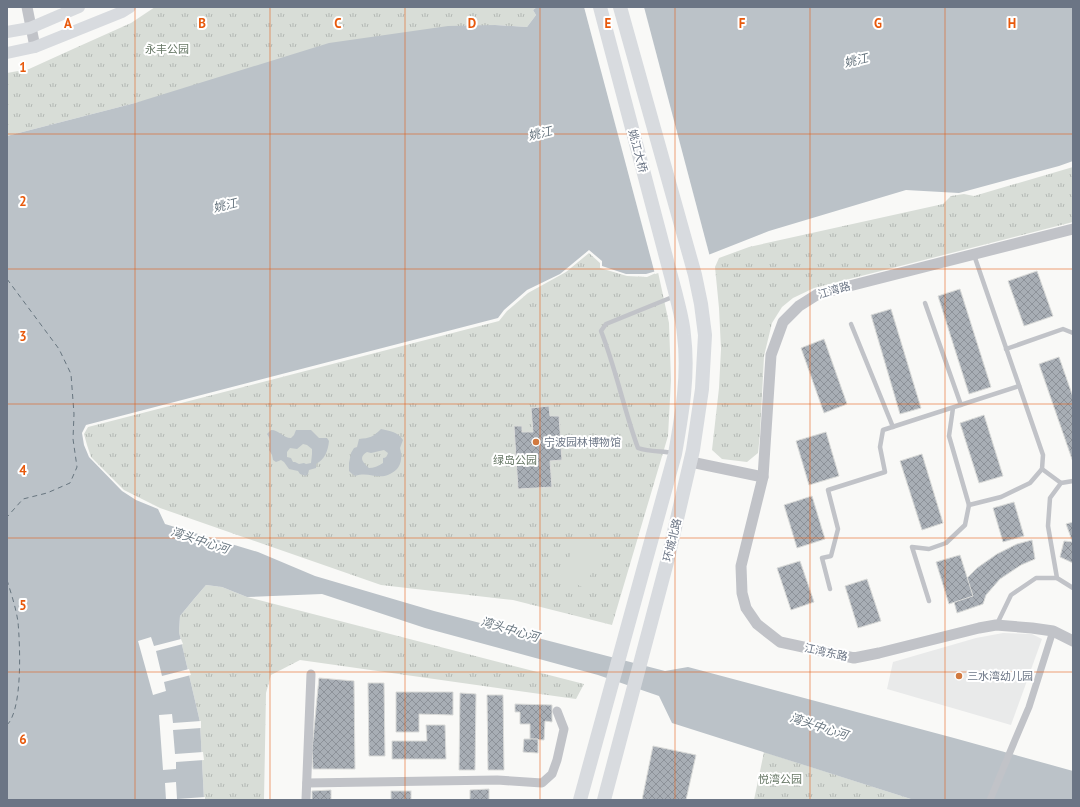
<svg xmlns="http://www.w3.org/2000/svg" width="1080" height="807" viewBox="0 0 1080 807" font-family="'PT Sans','Noto Sans SC',sans-serif">
	<style>
		.built { fill: #e9eaea }
		.grass { fill: url(#grass-tufts) }
		.garden { fill: #d8ddd7 }
		.water { fill: #bbc2c8; fill-rule: evenodd }
		.pier { fill: #f9f9f7 }
		.lines { fill: none; stroke-linecap: round; stroke-linejoin: round }
		.ferry { stroke: #67757f; stroke-width: 1; stroke-dasharray: 5 4; stroke-linecap: butt }
		.building { fill: url(#building-cross-hatch); stroke: #dadbd9 }
		.service { stroke: #c1c3c8; stroke-width: 4.5 }
		.pedestrian { stroke: #c1c3c8; stroke-width: 7 }
		.minor { stroke: #c1c3c8; stroke-width: 9 }
		.tertiary { stroke: #c1c3c8; stroke-width: 11 }
		.secondary { stroke: #d8dbdf; stroke-width: 12 }
		.primary { stroke: #d8dbdf; stroke-width: 14 }
		.grid { fill: none; stroke: #e8590c; stroke-width: 1; stroke-opacity: 0.55 }
		.poi-dot { fill: #d1793f; stroke: #fff; stroke-width: 1.5 }
		.labels { text-anchor: middle; dominant-baseline: central; stroke-width: 4; stroke-linejoin: round; paint-order: stroke }
		.park-label { font-size: 11px; fill: #667765; stroke: #fff }
		.street-label { font-size: 11px; fill: #6b7585; stroke: #fff }
		.poi-label { font-size: 11px; fill: #6b7585; stroke: #fff; text-anchor: start }
		.water-label { font-size: 12px; font-style: italic; fill: #67757f; stroke: #fff }
		.grid-label { font-size: 13px; text-anchor: middle; font-weight: bold; fill: #e8590c; stroke: #fff; stroke-width: 4; stroke-linejoin: round; paint-order: stroke }
	</style>
	<defs>
		<pattern id="grass-tufts" width="24" height="20" patternUnits="userSpaceOnUse"><rect width="24" height="20" fill="#d8ddd7"/><path d="M3 7l-1-3M5 7V3M7 7l1-3M15 17l-1-3M17 17v-4M19 17l1-3" fill="none" stroke="#b3b8b4"/></pattern>
		<pattern id="building-cross-hatch" width="8" height="8" patternUnits="userSpaceOnUse"><rect width="8" height="8" fill="#a8aeb5"/><path d="M0 0l8 8M0 8l8-8" fill="none" stroke="#8d9299"/></pattern>
	</defs>
	<rect width="100%" height="100%" fill="#f9f9f7"/>
	<polygon class="built" points="1003,633 1032,634 1042,639 1011,725 887,689 893,662 976,638"/>
	<g class="grass">
		<polygon points="155,7 537,7 533,10 536,15 527,27 495,25 135,103 7,136 7,73 29,69 73,49 131,23"/>
		<polygon points="1073,167 1073,222 814,288 793,298 782,307 772,323 764,356 760,434 758,453 747,462 722,459 712,450 719,388 721,349 719,308 715,267 719,258 749,247 943,204 951,196 964,194 974,196"/>
		<polygon points="589,253 600,263 600,268 627,276 647,277 658,272 669,323 671,380 668,436 612,625 513,600 381,585 160,508 124,490 91,457 87,445 84,434 88,427 499,321 507,311 528,293 566,272"/>
		<polygon points="206,585 222,587 247,597 584,684 576,699 300,660 271,675 266,693 264,800 204,800 200,722 179,632 180,616 194,599"/>
		<polygon points="764,752 914,800 754,800"/>
	</g>
	<polygon class="garden" points="580,536 604,548 584,588 560,576"/>
	<g class="water">
		<polygon points="537,7 1073,7 1073,161 1059,166 959,193 906,190 769,231 698,259 646,274 626,274 602,266 602,261 589,250 560,274 527,290 504,310 498,318 86,425 82,433 84,445 89,457 122,491 136,500 158,509 165,524 258,552 315,576 434,611 665,671 688,667 954,738 1073,771 1073,800 914,800 672,723 659,696 598,675 425,628 322,594 247,597 222,587 206,585 194,599 180,616 179,632 200,722 204,800 7,800 7,136 135,103 329,43 448,26 495,25 527,27 536,15 533,10"/>
		<path d="M381,429C390,431 398,432 403,440L400,448C402,456 402,463 397,469C381,484 371,470 355,476L351,473L349,471V463L351,453L354,448L357,447L359,439C370,438 373,437 381,429ZM384,450L388,453C387,456 386,458 383,458V463C379,466 373,468 369,468C363,463 358,457 367,452L371,453Z"/>
		<path d="M271,430C279,430 283,438 291,438L294,435L296,430H311L319,438H327L329,441C328,451 325,459 316,464V468L309,470L308,474L306,476L300,474L298,471L289,469L284,462L281,460L276,462L273,460L272,455L269,450C270,444 271,439 267,434ZM303,444L307,445L312,449V454L311,463L306,464L304,463L299,464L295,462H293L291,458L287,457V452L290,448L297,449Z"/>
	</g>
	<g class="pier">
		<polygon points="584,7 644,7 710,257 699,261 655,274"/>
		<polygon points="151,637 154,646 181,639 183,644 156,651 162,676 189,669 191,675 164,682 166,691 153,695 138,641"/>
		<polygon points="172,714 173,723 201,721 201,728 173,730 175,754 203,752 204,760 176,762 176,769 163,770 159,715"/>
		<polygon points="176,782 177,799 205,797 205,800 166,800 165,783"/>
	</g>
	<g class="lines">
		<g class="ferry">
			<polyline points="7,279 59,349 71,374 74,414 73,439 77,467 70,483 47,493 23,499 7,517"/>
			<path d="M7,580C11,593 16,608 18,622C20,644 23,709 7,725"/>
		</g>
	</g>
	<g class="building">
		<polygon points="1037,271 1053,316 1024,326 1008,281"/>
		<polygon points="960,289 991,387 969,394 938,296"/>
		<polygon points="891,309 921,408 900,414 871,315"/>
		<polygon points="824,339 847,404 824,413 801,348"/>
		<polygon points="1059,357 1073,397 1073,462 1039,364"/>
		<polygon points="549,406 550,416 559,416 562,460 550,461 552,487 518,489 514,426 522,426 522,432 533,432 531,408"/>
		<polygon points="984,415 1003,476 979,483 960,423"/>
		<polygon points="826,432 839,476 809,485 796,441"/>
		<polygon points="922,454 943,523 922,530 900,461"/>
		<polygon points="812,496 825,539 797,548 784,505"/>
		<polygon points="1014,502 1024,536 1003,542 993,508"/>
		<polygon points="1073,522 1073,543 1066,524"/>
		<polygon points="1032,540 1035,559 1021,565 1000,579 986,595 983,604 957,613 952,594 961,584 977,568 997,554 1017,544"/>
		<polygon points="1064,541 1073,542 1073,563 1060,557"/>
		<polygon points="960,555 973,596 949,604 936,562"/>
		<polygon points="800,561 814,602 791,610 777,568"/>
		<polygon points="867,579 881,621 858,628 845,586"/>
		<polygon points="319,678 354,681 355,769 313,769 312,750"/>
		<polygon points="368,683 384,683 385,756 369,756"/>
		<polygon points="396,692 453,692 453,715 419,714 419,732 396,732"/>
		<polygon points="460,693 476,694 475,770 459,770"/>
		<polygon points="487,695 503,695 504,770 488,770"/>
		<polygon points="515,704 552,705 552,722 545,721 544,740 530,739 530,724 520,724 520,712 515,712"/>
		<polygon points="426,725 445,725 446,759 392,759 392,741 427,741"/>
		<polygon points="524,739 538,739 538,753 523,752"/>
		<polygon points="653,746 696,755 686,800 642,800"/>
		<polygon points="489,789 489,800 470,800 470,790"/>
		<polygon points="331,790 331,800 312,800 312,791"/>
		<rect x="391" y="791" width="20" height="9"/>
	</g>
	<g class="lines">
		<g class="service">
			<polyline points="974,255 1043,455 1042,469 1061,483"/>
			<polyline points="925,303 961,405"/>
			<polyline points="851,324 893,427"/>
			<polyline points="1006,349 1063,329 1073,333"/>
			<polyline points="953,408 949,436 969,505 1001,497 1030,483 1042,469"/>
			<path d="M673,453C661,451 649,452 638,448C624,410 616,369 601,331L606,324L675,296"/>
			<polyline points="1073,481 1061,483 1050,498 1048,526 1057,578 1073,588"/>
			<polyline points="830,589 822,558 831,556 838,529 828,490 885,472 880,447 883,430 1019,386"/>
			<polyline points="929,601 912,547 929,549 946,543 965,525 969,505"/>
			<polyline points="997,624 1011,595 1036,578 1057,578"/>
		</g>
		<polyline class="pedestrian" points="990,800 1015,740 1029,707 1053,631"/>
		<g class="minor">
			<polyline points="307,783 497,780 542,783 552,774 557,760 564,729 557,711"/>
			<polyline points="306,800 311,674"/>
		</g>
		<g class="tertiary">
			<polyline points="27,7 35,47"/>
			<polyline points="691,462 763,477 771,355 783,322 799,306 818,294 1073,229"/>
			<polyline points="763,477 741,566 742,593 746,608 757,624 780,642 854,658 879,653 979,628 996,625 1032,628 1053,631 1073,641"/>
		</g>
		<g class="secondary">
			<polyline points="7,32 30,28 79,7"/>
			<polyline points="7,53 35,47 122,12 130,7"/>
		</g>
		<g class="primary">
			<path d="M580,800L675,454C682,414 689,375 684,335C683,321 679,308 676,295L600,7"/>
			<polyline points="604,800 667,562 693,450 702,389 705,335 701,304 695,275 620,7"/>
		</g>
	</g>
	<path class="grid" d="M135,7V800M270,7V800M405,7V800M540,7V800M675,7V800M810,7V800M945,7V800M7,134H1073M7,269H1073M7,404H1073M7,538H1073M7,672H1073"/>
	<g class="poi-dot">
		<circle cx="536" cy="442" r="4"/>
		<circle cx="959" cy="676" r="4"/>
	</g>
	<g class="labels">
		<g class="park-label">
			<text x="167" y="49">永丰公园</text>
			<text x="515" y="460">绿岛公园</text>
			<text x="780" y="779">悦湾公园</text>
		</g>
		<g class="street-label">
			<text transform="translate(638 151) rotate(75)">姚江大桥</text>
			<text transform="translate(834 290) rotate(-16)">江湾路</text>
			<text transform="translate(672 540) rotate(-76)">环城北路</text>
			<text transform="translate(826 652) rotate(12)">江湾东路</text>
		</g>
		<g class="poi-label">
			<text x="544" y="442">宁波园林博物馆</text>
			<text x="967" y="676">三水湾幼儿园</text>
		</g>
		<g class="water-label">
			<text transform="translate(856 60) rotate(-13)">姚江</text>
			<text transform="translate(540 133) rotate(-13)">姚江</text>
			<text transform="translate(225 205) rotate(-13)">姚江</text>
			<text transform="translate(200 540) rotate(18)">湾头中心河</text>
			<text transform="translate(510 629) rotate(16)">湾头中心河</text>
			<text transform="translate(819 726) rotate(18)">湾头中心河</text>
		</g>
	</g>
	<g class="grid-label">
		<text x="68" y="28">A</text>
		<text x="202" y="28">B</text>
		<text x="338" y="28">C</text>
		<text x="472" y="28">D</text>
		<text x="608" y="28">E</text>
		<text x="742" y="28">F</text>
		<text x="878" y="28">G</text>
		<text x="1012" y="28">H</text>
		<text x="23" y="72">1</text>
		<text x="23" y="206">2</text>
		<text x="23" y="341">3</text>
		<text x="23" y="475">4</text>
		<text x="23" y="610">5</text>
		<text x="23" y="744">6</text>
	</g>
	<rect width="1080" height="807" fill="none" stroke="#6b7585" stroke-width="16"/>
</svg>
